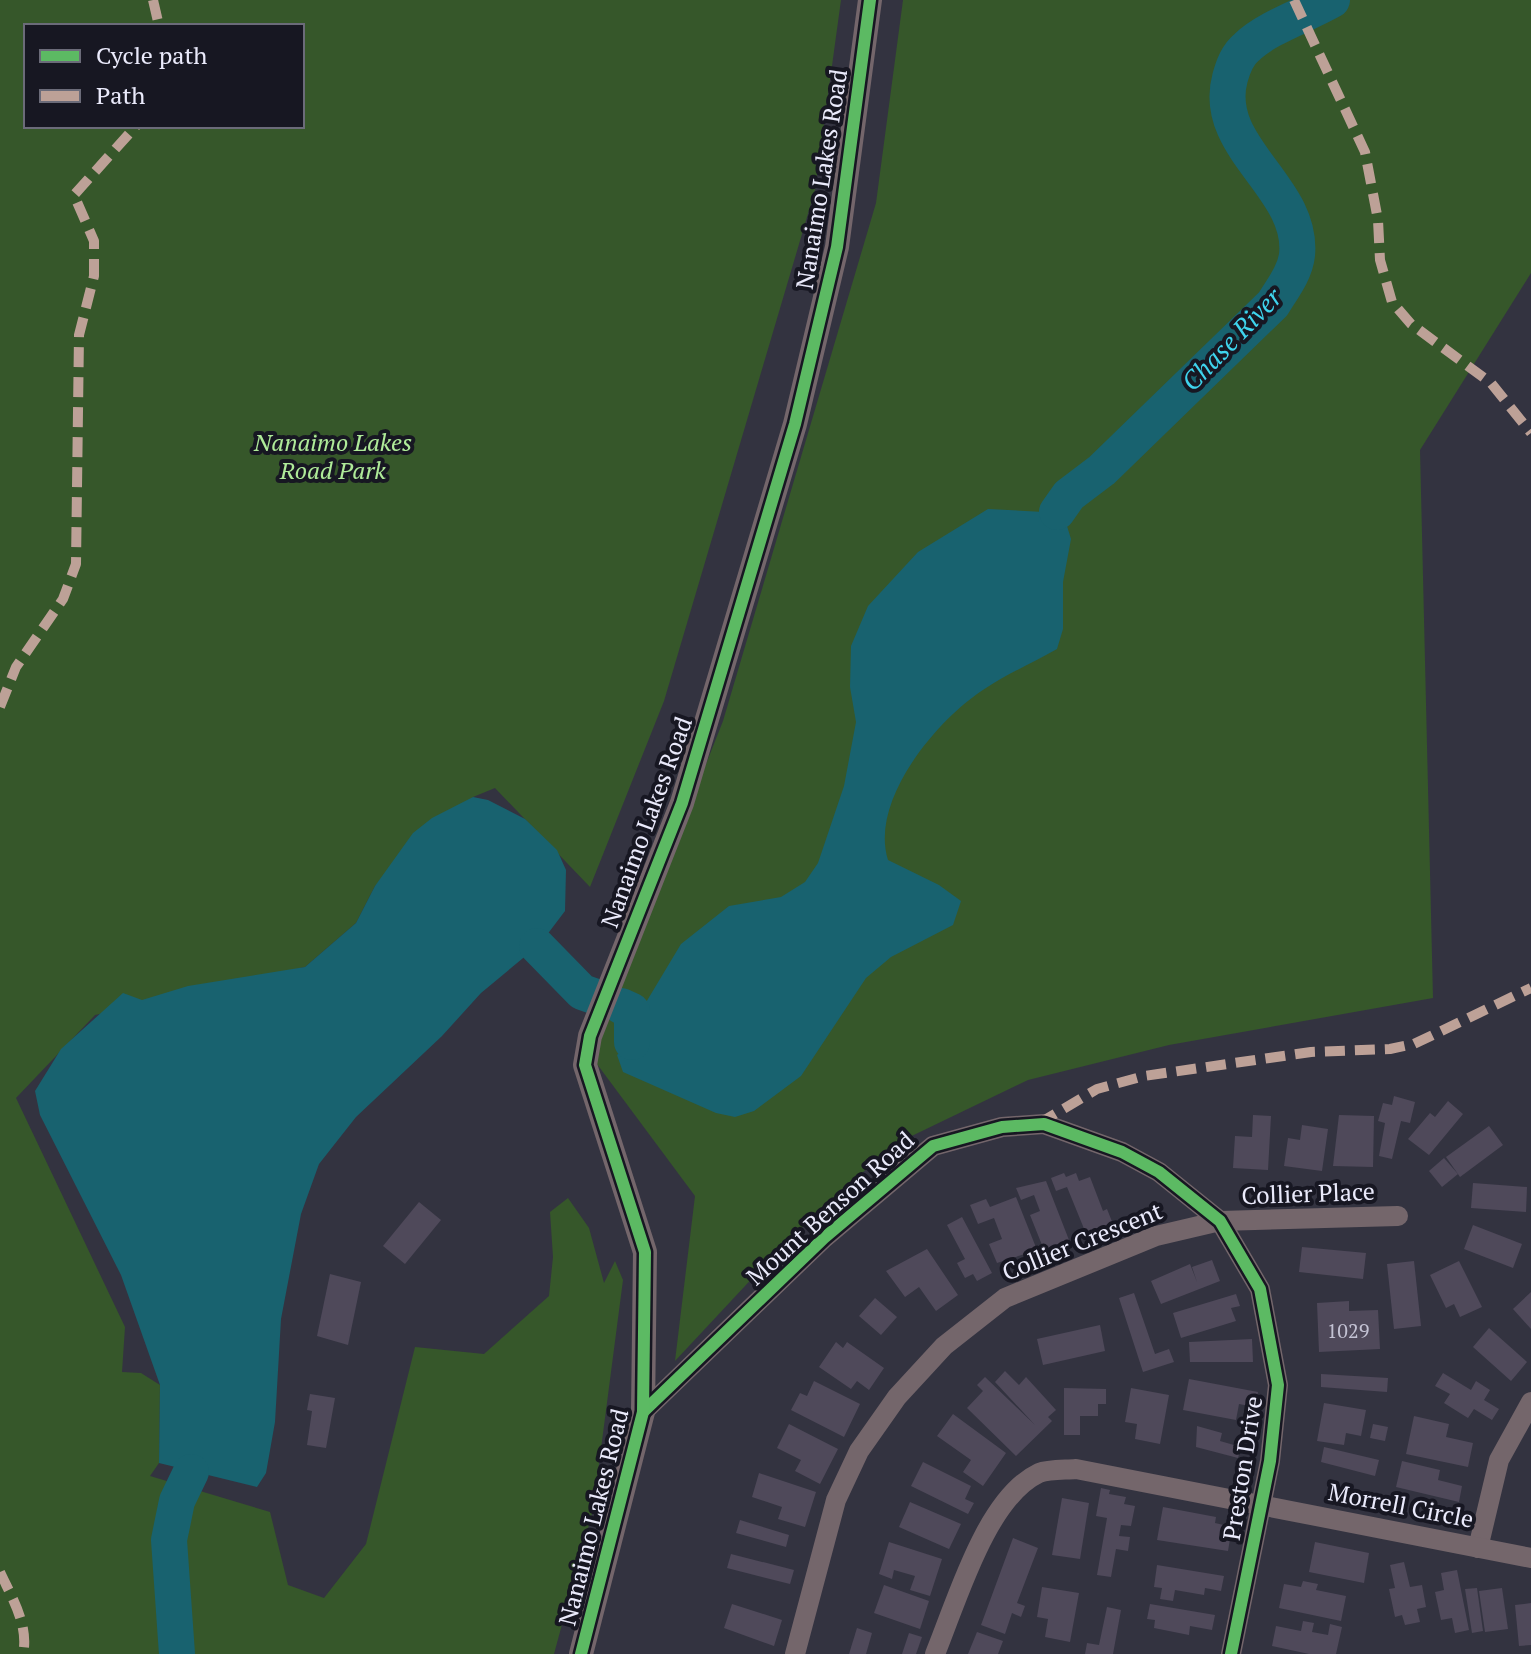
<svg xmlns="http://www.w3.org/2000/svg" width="1531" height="1654" viewBox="0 0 1531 1654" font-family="'PT Serif',serif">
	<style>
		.green { fill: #36572a; fill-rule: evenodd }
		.water { fill: #18626f }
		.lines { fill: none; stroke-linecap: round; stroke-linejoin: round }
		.river { stroke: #18626f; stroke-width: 36 }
		.building { fill: #4f495a }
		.minor { stroke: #74666b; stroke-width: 20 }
		.tertiary { stroke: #74666b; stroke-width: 24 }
		.quiet { stroke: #bda197; stroke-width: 10; stroke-dasharray: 20 10; stroke-linecap: butt }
		.cycleway-casing { stroke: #171722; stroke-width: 17 }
		.cycleway { stroke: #5cba63; stroke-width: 12 }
		.labels { text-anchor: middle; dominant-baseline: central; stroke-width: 8; stroke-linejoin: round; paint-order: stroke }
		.number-label { font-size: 20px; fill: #c3c2d3 }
		.street-label { font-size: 24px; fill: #eaeafb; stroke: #171722 }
		.park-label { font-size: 24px; font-style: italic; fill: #afeb99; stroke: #171722 }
		.water-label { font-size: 26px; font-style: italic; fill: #3fd4ed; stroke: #171722 }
	</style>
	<rect width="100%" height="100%" fill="#333340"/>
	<g class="green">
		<path d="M0,0H841L815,190L664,701L590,887L495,788L473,797L375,886L356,923L305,967L95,1015L16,1098L125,1327L122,1372L141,1373L160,1385L159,1463L150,1476L270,1512L288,1585L324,1598L366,1544L415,1347L484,1354L549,1296L553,1257L550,1212L568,1198L589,1228L604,1283L615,1261L623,1280L593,1510L554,1654H0ZM26,26H302V126H26Z"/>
		<polygon points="903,0 1531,0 1531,273 1420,450 1433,998 1169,1045 1028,1080 893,1145 787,1241 675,1361 695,1196 591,1056 723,721 876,203"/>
	</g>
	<g class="water">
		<path d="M988,509L1063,513L1071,539L1063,582V629L1057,649C1034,662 1009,673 986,688C938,718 869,800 888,860L939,885L961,901L953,925L891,957L866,978L801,1076L754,1111L735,1117L716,1113L623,1072L617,1055L632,1042L645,1004L681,944L729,906L781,897L805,882L818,863L844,786L856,722L850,687L851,646L868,606L918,552Z"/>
		<polygon points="473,797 488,800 525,819 557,850 566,870 565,911 540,944 481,993 442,1036 356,1117 319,1164 301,1214 281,1319 275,1422 266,1473 257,1487 159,1463 160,1385 121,1275 40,1115 35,1091 61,1049 123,993 142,1000 188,986 305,967 356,923 375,886 413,833 432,818"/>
	</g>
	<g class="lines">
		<g class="river">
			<path d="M1057,512L1069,495L1102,470L1273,304C1282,289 1295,273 1297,255C1304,187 1211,148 1230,78C1233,67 1237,55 1247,47C1266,28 1308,14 1332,0"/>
			<polyline points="537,946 582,992 602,999"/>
			<polyline points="621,1006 632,1011 632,1042"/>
			<polyline points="177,1654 169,1540 177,1501 191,1472"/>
		</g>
	</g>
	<g class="building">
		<polygon points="1394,1096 1415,1102 1410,1123 1401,1121 1392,1159 1379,1156 1385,1123 1378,1121 1383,1103 1392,1105"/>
		<polygon points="1448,1101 1463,1114 1429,1155 1408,1139 1430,1113 1435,1117"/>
		<polygon points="1253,1115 1271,1116 1268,1170 1233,1168 1235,1136 1252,1137"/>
		<polygon points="1339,1115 1374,1116 1373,1167 1333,1166"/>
		<polygon points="1302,1125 1328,1129 1322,1171 1284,1166 1288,1138 1300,1140"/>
		<polygon points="1489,1126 1503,1145 1460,1177 1446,1157"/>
		<polygon points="1444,1158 1458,1174 1442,1187 1429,1171"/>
		<polygon points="1064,1173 1066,1177 1076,1173 1079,1181 1090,1177 1103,1211 1107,1209 1115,1229 1087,1236 1067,1187 1056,1191 1051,1178"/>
		<polygon points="1046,1181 1069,1240 1044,1250 1030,1215 1040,1211 1034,1195 1021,1200 1016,1188"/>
		<polygon points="1473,1183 1527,1187 1526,1212 1471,1208"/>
		<polygon points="1016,1197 1037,1250 997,1263 989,1244 1002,1239 994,1218 978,1224 970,1205 986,1199 990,1207"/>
		<polygon points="419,1202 441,1220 405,1264 383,1246"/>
		<polygon points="962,1217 992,1273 977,1281 973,1274 965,1278 957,1263 965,1259 947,1225"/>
		<polygon points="1473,1225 1522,1244 1513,1268 1464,1249"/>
		<polygon points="1302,1247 1366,1253 1363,1279 1299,1272"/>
		<polygon points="927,1249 958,1295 936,1311 919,1287 905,1297 886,1271"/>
		<polygon points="1212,1260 1220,1281 1161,1304 1151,1281 1190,1264 1197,1282 1192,1267"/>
		<polygon points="1414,1261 1421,1326 1394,1329 1387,1264"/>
		<polygon points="1459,1261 1482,1307 1460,1317 1454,1304 1446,1308 1430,1275"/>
		<polygon points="330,1274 361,1282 348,1345 317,1336"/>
		<polygon points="1531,1292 1531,1329 1513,1309"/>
		<polygon points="1134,1293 1155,1354 1169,1349 1174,1362 1143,1372 1119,1298"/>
		<polygon points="1236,1294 1240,1306 1231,1308 1236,1321 1181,1338 1173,1313"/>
		<polygon points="875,1298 897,1317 881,1335 859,1316"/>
		<polygon points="1349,1301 1349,1311 1378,1310 1380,1349 1319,1352 1317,1303"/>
		<polygon points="1100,1325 1105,1351 1043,1365 1037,1339"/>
		<polygon points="1489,1328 1527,1362 1511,1381 1473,1347"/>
		<polygon points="1252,1339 1253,1362 1190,1362 1189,1342"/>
		<polygon points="836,1342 843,1348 847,1342 884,1368 869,1390 857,1381 851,1389 819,1367"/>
		<polygon points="1005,1371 1019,1385 1026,1377 1056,1410 1048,1417 1052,1421 1016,1456 967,1408 983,1391 977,1385 985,1377 1035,1425 995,1382"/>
		<polygon points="1443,1373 1471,1390 1476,1381 1490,1390 1484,1400 1499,1409 1492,1420 1474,1409 1468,1418 1444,1403 1450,1394 1435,1386"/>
		<polygon points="1321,1374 1388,1378 1387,1392 1321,1387"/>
		<polygon points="1189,1379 1258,1392 1255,1407 1239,1404 1236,1420 1183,1410"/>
		<polygon points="814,1381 860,1404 844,1437 791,1410 800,1393 807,1396"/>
		<polygon points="1064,1388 1106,1389 1106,1404 1098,1404 1098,1416 1080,1416 1080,1435 1064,1435"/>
		<polygon points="1131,1388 1169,1395 1160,1444 1135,1439 1137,1424 1125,1422"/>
		<polygon points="310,1394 335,1398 326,1448 307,1445 312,1411 307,1410"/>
		<polygon points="1324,1403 1366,1410 1361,1436 1346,1433 1344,1445 1317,1441"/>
		<polygon points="953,1414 1006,1453 983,1486 963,1472 971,1460 937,1436"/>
		<polygon points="1414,1416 1449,1424 1446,1437 1473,1443 1468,1467 1406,1454"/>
		<polygon points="789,1424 838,1449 820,1484 795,1471 801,1460 777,1448"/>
		<polygon points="1373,1424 1388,1427 1385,1441 1370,1438"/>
		<polygon points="1197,1426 1222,1433 1220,1441 1241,1447 1238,1458 1196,1447"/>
		<polygon points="1324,1447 1379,1460 1375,1476 1321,1462"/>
		<polygon points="1402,1461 1440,1470 1438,1480 1462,1486 1459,1502 1396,1487"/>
		<polygon points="923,1462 971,1486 965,1499 974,1503 968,1514 911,1486"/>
		<polygon points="759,1473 816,1492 805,1527 778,1519 782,1507 752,1497"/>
		<polygon points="1101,1488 1110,1490 1109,1494 1126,1497 1124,1504 1135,1506 1131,1526 1121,1525 1119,1536 1130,1537 1128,1551 1116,1549 1111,1577 1097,1575 1107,1518 1096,1516"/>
		<polygon points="1062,1498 1089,1503 1080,1559 1052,1555"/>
		<polygon points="910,1502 961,1524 949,1549 899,1527"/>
		<polygon points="1163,1507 1216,1517 1215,1523 1232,1527 1228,1551 1157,1540"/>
		<polygon points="740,1520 789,1535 786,1547 736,1533"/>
		<polygon points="1013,1538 1038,1548 1017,1603 1025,1606 1021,1617 1012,1613 1005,1634 981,1625"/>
		<polygon points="889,1542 942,1559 930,1596 910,1590 915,1576 894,1570 892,1579 879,1574"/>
		<polygon points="1315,1542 1369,1553 1364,1583 1309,1572"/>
		<polygon points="731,1554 794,1570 790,1584 727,1568"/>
		<polygon points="1404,1562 1410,1587 1422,1585 1426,1607 1417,1609 1420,1622 1405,1625 1402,1615 1395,1617 1389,1589 1395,1588 1390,1565"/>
		<polygon points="1157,1565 1224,1576 1221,1591 1205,1588 1204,1595 1175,1590 1173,1601 1160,1599 1162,1588 1154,1587"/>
		<polygon points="1457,1570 1469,1630 1455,1633 1452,1618 1441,1620 1435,1592 1444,1590 1441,1573"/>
		<polygon points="1303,1581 1318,1584 1316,1590 1346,1596 1341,1621 1279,1608 1284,1584 1301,1587"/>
		<polygon points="884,1585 929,1601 920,1629 874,1613"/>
		<polygon points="1042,1587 1079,1593 1070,1642 1045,1637 1048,1619 1037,1617"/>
		<polygon points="1477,1588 1483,1631 1472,1633 1465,1589"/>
		<polygon points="1502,1588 1508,1629 1485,1632 1479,1591"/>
		<polygon points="1531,1603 1531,1645 1519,1646 1515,1605"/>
		<polygon points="732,1604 782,1620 774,1646 724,1628"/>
		<polygon points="1150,1604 1215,1615 1212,1630 1190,1626 1189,1635 1154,1628 1155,1620 1147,1619"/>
		<polygon points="1107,1607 1121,1610 1113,1654 1085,1654 1087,1643 1099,1645"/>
		<polygon points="1303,1621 1314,1623 1312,1632 1328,1635 1330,1624 1342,1627 1336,1654 1309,1654 1272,1646 1276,1626 1301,1631"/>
		<polygon points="857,1628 872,1633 866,1654 849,1654"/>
		<polygon points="977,1632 1003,1641 998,1654 968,1654"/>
		<polygon points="909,1633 922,1637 916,1654 902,1654"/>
	</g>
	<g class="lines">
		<g class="minor">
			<polyline points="643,1412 824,1238 933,1146 1002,1127 1044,1124 1122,1152 1159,1172 1220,1221 1260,1289 1278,1385 1270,1461 1231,1654"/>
			<polyline points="1478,1548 1499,1460 1531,1402"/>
			<polyline points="795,1654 836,1500 859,1451 897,1397 944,1346 1005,1298 1156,1236 1220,1221 1398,1216"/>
			<path d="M935,1654C957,1601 986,1498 1039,1473C1049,1469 1065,1470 1076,1469L1531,1558"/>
		</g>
		<polyline class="tertiary" points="581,1654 643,1412 645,1252 585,1065 590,1036 682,803 795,424 837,247 870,0"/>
		<g class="quiet">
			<polyline points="153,0 159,26"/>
			<polyline points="1294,0 1365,152 1378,220 1380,260 1392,302 1411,324 1491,383 1531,433"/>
			<polyline points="0,707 16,667 63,599 76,564 79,335 94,276 94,241 74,195 136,126"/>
			<polyline points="1038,1124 1097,1089 1144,1076 1311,1052 1390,1049 1414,1044 1531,988"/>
			<path d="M0,1572C12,1598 29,1625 23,1654"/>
		</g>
		<defs>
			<g id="cycleway">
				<polyline points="643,1412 824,1238 933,1146 1002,1127 1044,1124 1122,1152 1159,1172 1220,1221 1260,1289 1278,1385 1270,1461 1231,1654"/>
				<polyline points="581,1654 643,1412 645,1252 585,1065 590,1036 682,803 795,424 837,247 870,0"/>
			</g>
		</defs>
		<use href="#cycleway" class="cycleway-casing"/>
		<use href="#cycleway" class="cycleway"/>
	</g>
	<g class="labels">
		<g class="number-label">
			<text x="1348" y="1330">1029</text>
		</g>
		<g class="street-label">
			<text transform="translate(821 179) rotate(-81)">Nanaimo Lakes Road</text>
			<text transform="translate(646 822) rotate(-70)">Nanaimo Lakes Road</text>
			<text transform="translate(1308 1193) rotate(-2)">Collier Place</text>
			<text transform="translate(830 1208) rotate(-42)">Mount Benson Road</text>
			<text transform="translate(1082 1241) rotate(-22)">Collier Crescent</text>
			<text transform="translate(1242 1468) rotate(-81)">Preston Drive</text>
			<text transform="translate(1401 1505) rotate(11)">Morrell Circle</text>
			<text transform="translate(593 1517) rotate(-76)">Nanaimo Lakes Road</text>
		</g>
		<g class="park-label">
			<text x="333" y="442">Nanaimo Lakes<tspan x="333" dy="28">Road Park</tspan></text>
		</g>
		<g class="water-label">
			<text transform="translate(1231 339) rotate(-46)">Chase River</text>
		</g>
	</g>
	<rect x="24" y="24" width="280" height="104" fill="#171722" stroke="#6b6b79" stroke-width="2"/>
	<rect x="40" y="50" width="40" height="12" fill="#5cba63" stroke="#6b6b79" stroke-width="2"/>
	<text x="96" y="64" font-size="24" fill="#eaeafb">Cycle path</text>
	<rect x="40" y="90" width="40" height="12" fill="#bda197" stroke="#6b6b79" stroke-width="2"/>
	<text x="96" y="104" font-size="24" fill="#eaeafb">Path</text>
</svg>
